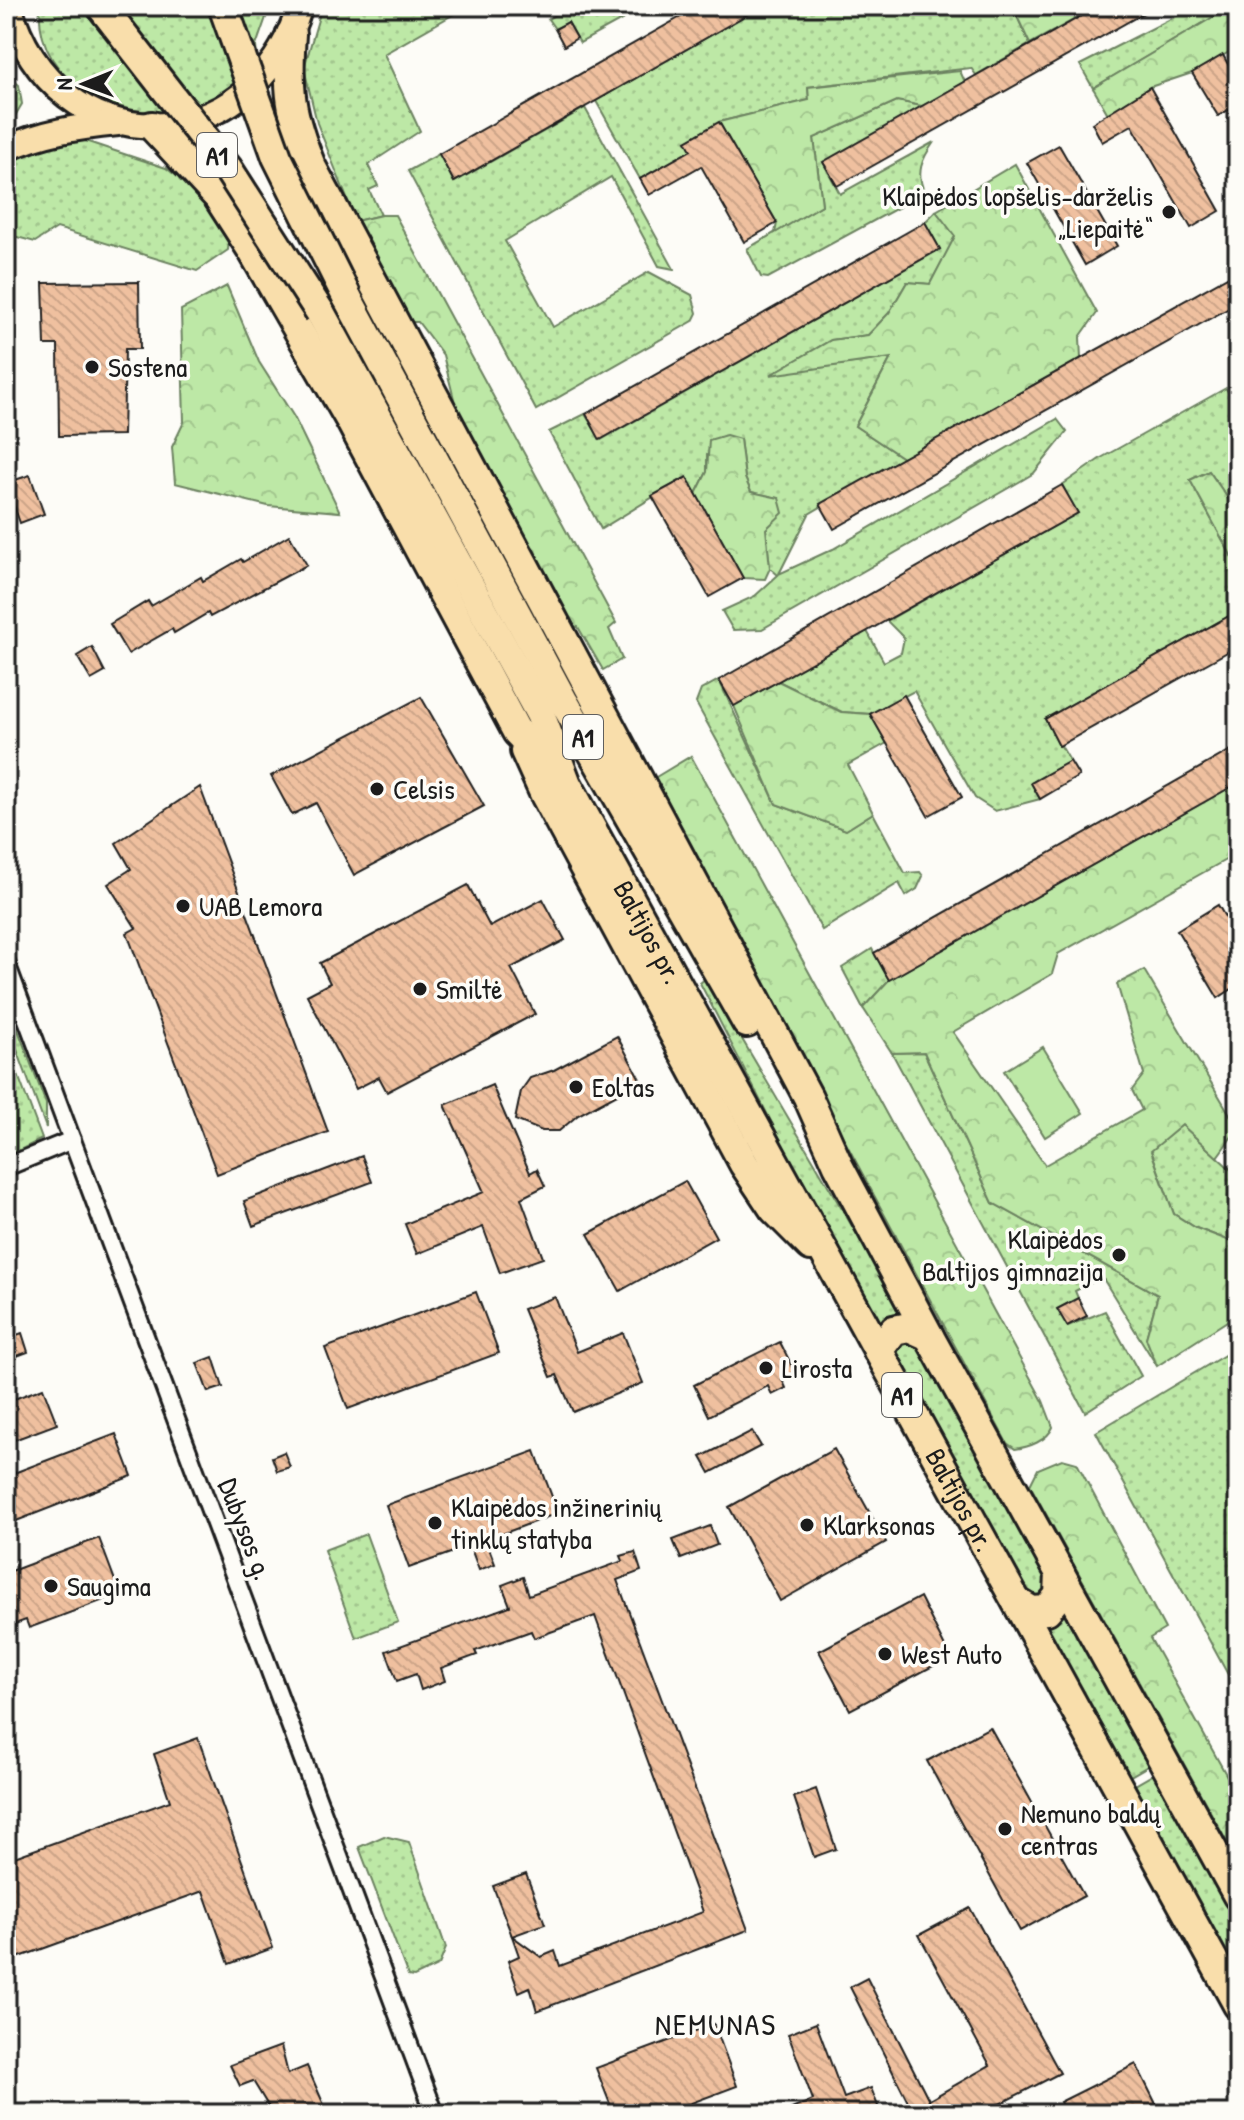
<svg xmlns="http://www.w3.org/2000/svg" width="1244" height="2120" viewBox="0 0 1244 2120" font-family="'Patrick Hand',sans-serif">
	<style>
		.grass { fill: url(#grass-dots); stroke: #6c8261; stroke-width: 2 }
		.forest { fill: url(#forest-crowns); stroke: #6c8261; stroke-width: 2 }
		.pitch { fill: #bde8a6; stroke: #6c8261; stroke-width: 2 }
		.building { fill: url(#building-back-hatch); stroke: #1c1c1c; stroke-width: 2 }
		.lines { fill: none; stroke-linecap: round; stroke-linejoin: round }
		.street-casing { stroke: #1c1c1c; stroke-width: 22 }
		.primary-casing { stroke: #1c1c1c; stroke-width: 30 }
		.highway-casing { stroke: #1c1c1c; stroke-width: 34 }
		.street { stroke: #fdfcf7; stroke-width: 16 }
		.primary { stroke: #f9deab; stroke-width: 24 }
		.highway { stroke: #f9deab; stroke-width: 28 }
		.highway-bridge-casing { stroke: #1c1c1c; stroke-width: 34; stroke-linecap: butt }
		.highway-bridge { stroke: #f9deab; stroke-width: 28 }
		.poi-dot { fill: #1c1c1c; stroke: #fdfcf7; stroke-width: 3 }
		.labels { text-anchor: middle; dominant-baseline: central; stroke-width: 7; stroke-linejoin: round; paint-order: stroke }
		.shield { fill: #fdfcf7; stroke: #605f5e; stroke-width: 2 }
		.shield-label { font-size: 26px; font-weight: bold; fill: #1c1c1c }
		.poi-label { font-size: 28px; fill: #1c1c1c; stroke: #fdfcf7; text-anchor: start }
		.street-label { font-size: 28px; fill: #1c1c1c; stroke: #fdfcf7 }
		.neighbourhood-label { font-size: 30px; letter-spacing: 2px; fill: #1c1c1c; stroke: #fdfcf7 }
	</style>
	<defs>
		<pattern id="grass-dots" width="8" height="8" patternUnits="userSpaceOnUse" patternTransform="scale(2)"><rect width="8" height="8" fill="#bde8a6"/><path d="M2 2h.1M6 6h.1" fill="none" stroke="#a2c68e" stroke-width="1.8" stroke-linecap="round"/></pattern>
		<pattern id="forest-crowns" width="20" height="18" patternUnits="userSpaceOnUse" patternTransform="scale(2)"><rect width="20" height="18" fill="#bde8a6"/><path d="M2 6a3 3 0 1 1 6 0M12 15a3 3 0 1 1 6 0" fill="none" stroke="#a2c68e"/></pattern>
		<pattern id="building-back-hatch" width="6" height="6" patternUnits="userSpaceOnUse" patternTransform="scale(2)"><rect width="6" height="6" fill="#efc09f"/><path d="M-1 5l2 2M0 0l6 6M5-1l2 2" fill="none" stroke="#cca488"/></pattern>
	</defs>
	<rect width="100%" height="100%" fill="#fdfcf7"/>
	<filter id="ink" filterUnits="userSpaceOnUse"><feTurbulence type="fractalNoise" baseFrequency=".0125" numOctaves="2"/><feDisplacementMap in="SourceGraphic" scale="16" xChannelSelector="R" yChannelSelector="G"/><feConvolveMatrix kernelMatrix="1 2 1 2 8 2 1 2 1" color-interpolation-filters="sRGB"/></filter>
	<g filter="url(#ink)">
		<g class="grass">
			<path d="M40,6H270L256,46L257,59C238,79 222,99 194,107C127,127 34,87 40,6Z"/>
			<polygon points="322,6 468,6 384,54 420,131 368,165 378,186 369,190 381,215 356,221 317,123 304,68"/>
			<polygon points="570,6 647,6 580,43 568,22 555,29 548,19"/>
			<polygon points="762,6 1016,6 1015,12 1030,44 976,75 971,68 808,87 809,100 719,122 687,141 700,166 687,174 677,158 640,179 596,101"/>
			<polygon points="1196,6 1232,6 1093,88 1080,65"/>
			<polygon points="13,80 19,85 22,104 6,131 6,82"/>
			<path d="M897,101L922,106L823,162L840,194L934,142C922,159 915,173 925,193L768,278L761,277L747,249L822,205L814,138Z"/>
			<polygon points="585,108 674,269 659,266 611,177 505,241 553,327 649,272 692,295 697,313 693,321 536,410 408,171 439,154 455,182"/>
			<polygon points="73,137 166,168 189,185 229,238 228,250 197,271 57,228 35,242 6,234 6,166 40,145"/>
			<polygon points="936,211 956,236 930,284 907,282 889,313 868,335 831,340 772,374 891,358 855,426 903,458 809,514 779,574 833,549 1057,419 1067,432 1034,473 1019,482 762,629 733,630 722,611 755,596 778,575 770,568 766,529 779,498 751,492 745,478 740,439 707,455 707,472 696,494 686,477 601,529 549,432 585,414 601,440 940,249 925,222"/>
			<polygon points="1226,388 1238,410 1238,513 1209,471 1190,480 1238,568 1238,611 1045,719 1070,761 1031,783 1040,799 995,811 975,798 914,691 870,714 842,712 778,681 867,631 884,662 901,653 904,638 887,621 1077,513 1062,485 1101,458"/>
			<polygon points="719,680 776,804 846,830 873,813 905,873 920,872 923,876 917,889 906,896 899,883 822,930 696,703 701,690"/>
			<polygon points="872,949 889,980 863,1008 842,968"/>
			<polygon points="706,978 902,1311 889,1315 876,1326 700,983"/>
			<polygon points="6,998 46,1104 46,1128 6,1020"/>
			<polygon points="6,1043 42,1139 6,1157"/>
			<polygon points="924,1052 993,1203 1158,1295 1146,1338 1157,1366 1102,1277 1075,1291 1078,1298 1058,1309 1068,1326 1105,1311 1141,1376 1085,1412 892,1053"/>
			<polygon points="1182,1125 1238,1176 1238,1244 1196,1228 1174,1214 1151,1150"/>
			<polygon points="901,1340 919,1342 1048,1576 1046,1590 1038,1596 1026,1594 897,1365 894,1350"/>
			<polygon points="1238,1347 1238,1693 1096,1432"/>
			<polygon points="366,1534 398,1622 356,1638 324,1550"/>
			<polygon points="1064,1607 1151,1764 1125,1779 1044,1632 1044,1622"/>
			<polygon points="1156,1773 1238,1923 1238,1984 1130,1788"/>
			<polygon points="384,1836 409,1842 446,1948 439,1965 414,1977 408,1976 359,1847"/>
		</g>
		<g class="forest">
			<polygon points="1016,6 1099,6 1030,44 1015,12"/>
			<polygon points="1232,6 1238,6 1238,47 1192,73 1150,87 1108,114 1093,88"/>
			<polygon points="960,71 965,82 922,106 897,101 814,138 822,205 775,233 777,223 719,122 809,100 808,87"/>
			<polygon points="1015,164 1097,313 1080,337 1081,359 903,458 855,426 891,358 770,375 831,340 868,335 889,313 907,282 930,284 955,236 936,211"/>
			<polygon points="381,215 395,215 616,623 609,629 622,659 603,670 578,627 572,626 463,435 443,355 418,322 408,322 387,293 356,221"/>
			<polygon points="227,286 259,362 294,417 340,512 268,506 175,483 172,447 184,422 181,310"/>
			<polygon points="726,435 740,439 745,478 751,492 779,498 783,513 766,529 770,568 765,579 743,578 696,494 707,472 709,440"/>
			<polygon points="1209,471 1238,513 1238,568 1190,480"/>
			<polygon points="778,681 841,712 870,714 887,743 848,765 873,813 846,830 776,804 734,706"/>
			<path d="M691,756L1043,1401L1053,1427C1047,1441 1029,1447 1015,1449L1007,1443L651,780Z"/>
			<polygon points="1238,783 1238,853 1058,954 1052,974 953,1032 1045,1165 1142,1110 1132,1090 1144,1074 1117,984 1144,970 1238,1128 1217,1157 1182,1125 1151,1151 1174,1214 1196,1228 1238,1244 1238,1314 1157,1366 1146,1338 1158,1295 993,1203 924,1052 892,1053 863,1008 889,980"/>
			<polygon points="1062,1459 1077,1463 1165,1629 1150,1638 1238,1796 1238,1862 1030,1485 1038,1469"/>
		</g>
		<polygon class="pitch" points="1043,1047 1083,1113 1045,1137 1004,1071"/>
		<g class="building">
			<polygon points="700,6 762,6 454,182 439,154"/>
			<polygon points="1099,6 1156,6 837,186 823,162"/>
			<polygon points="568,22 577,38 564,46 555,29"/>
			<polygon points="1223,55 1238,82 1238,105 1218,116 1192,73"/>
			<polygon points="1150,87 1220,211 1191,228 1132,125 1102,142 1092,123"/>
			<polygon points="719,122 777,223 744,242 701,166 649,195 640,179 691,150 686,141"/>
			<polygon points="1059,145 1117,246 1085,265 1027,163"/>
			<polygon points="925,222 940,249 600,440 586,414"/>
			<polygon points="1238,271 1238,303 834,529 820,504"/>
			<polygon points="139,282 140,349 125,349 123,435 59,436 58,345 45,345 43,283"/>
			<polygon points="30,475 44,514 20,523 6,483"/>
			<polygon points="687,477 743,578 709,597 652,496"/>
			<polygon points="1062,485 1078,513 734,706 719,680"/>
			<polygon points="289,535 307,565 210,617 208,613 174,633 172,629 128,654 110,624 148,601 151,606 201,577 203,581 241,559 243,562"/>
			<polygon points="1238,611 1238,646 1059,746 1045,719"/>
			<polygon points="92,647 105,672 91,680 77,656"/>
			<polygon points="904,695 962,797 928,816 870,714"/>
			<polygon points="421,697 484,806 354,875 316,803 292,815 271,776"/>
			<polygon points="1238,746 1238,783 889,980 874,953"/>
			<polygon points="1070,761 1079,776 1040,799 1031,783"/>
			<polygon points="200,787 328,1132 217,1174 127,933 136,928 108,884 131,869 116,843"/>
			<polygon points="468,885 490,927 543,899 565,940 511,968 535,1014 387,1092 379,1077 356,1089 307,995 330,983 320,963"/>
			<polygon points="1218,905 1238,939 1238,985 1218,998 1177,930"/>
			<polygon points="617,1036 641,1081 578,1115 559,1131 542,1131 515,1120 521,1091 530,1078 554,1070"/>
			<polygon points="492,1085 530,1173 537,1169 545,1186 521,1198 543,1258 500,1273 483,1227 417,1254 405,1224 484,1192 445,1105"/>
			<polygon points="362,1156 372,1182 253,1226 244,1201"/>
			<polygon points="685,1181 716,1237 620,1291 588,1234"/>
			<polygon points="476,1292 499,1353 348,1409 325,1348"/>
			<polygon points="555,1297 577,1352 623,1333 643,1383 573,1412 557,1375 551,1377 523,1309"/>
			<polygon points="1078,1298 1087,1316 1067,1326 1057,1309"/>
			<polygon points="22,1333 28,1352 6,1360 6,1339"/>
			<polygon points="780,1342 795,1372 782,1379 786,1388 772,1395 768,1386 709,1416 694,1385"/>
			<polygon points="213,1357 223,1387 208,1392 197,1363"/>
			<polygon points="43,1388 57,1424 6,1443 6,1402"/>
			<polygon points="752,1431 761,1446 710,1473 701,1457"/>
			<polygon points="116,1434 132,1476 6,1525 6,1476"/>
			<polygon points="834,1449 886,1542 780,1601 729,1507"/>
			<polygon points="535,1451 558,1513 486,1540 495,1564 479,1570 470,1546 409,1568 386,1505"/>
			<polygon points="284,1452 290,1467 277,1471 272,1457"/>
			<polygon points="710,1526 717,1545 681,1559 673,1540"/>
			<polygon points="99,1538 120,1594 29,1628 26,1620 15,1624 6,1600 6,1573"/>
			<polygon points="635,1552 641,1571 617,1580 748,1930 537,2011 530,1987 519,1992 508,1961 519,1956 512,1936 541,1957 555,1951 560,1966 703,1912 595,1616 534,1638 531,1631 475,1651 477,1655 441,1668 445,1681 421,1690 416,1674 397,1681 386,1651 510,1606 502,1585 523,1577 529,1595 623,1561 621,1556"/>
			<polygon points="920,1597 950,1657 850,1710 819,1651"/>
			<polygon points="990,1727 1084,1896 1020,1931 927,1761"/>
			<polygon points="198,1738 273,1948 229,1964 203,1891 6,1962 6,1860 170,1801 154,1754"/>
			<polygon points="816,1789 836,1849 814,1857 794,1797"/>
			<polygon points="526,1874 545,1924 512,1936 493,1886"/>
			<polygon points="970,1908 1060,2073 980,2114 906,2114 912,2110 850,1987 867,1978 929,2100 990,2065 919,1935"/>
			<polygon points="816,2023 844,2098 871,2088 881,2114 780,2114 813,2100 788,2034"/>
			<polygon points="714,2024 737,2086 662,2114 614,2114 596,2068"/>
			<polygon points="281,2046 288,2074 307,2066 328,2114 273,2114 253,2081 240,2086 230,2065"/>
			<polygon points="1136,2064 1161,2114 1066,2114 1060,2102"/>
		</g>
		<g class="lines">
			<defs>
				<g id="street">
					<polyline points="6,963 435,2114"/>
					<polyline points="6,1167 72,1140"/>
				</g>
				<g id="primary">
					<path d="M9,6C55,166 252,165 300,6"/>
					<path d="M6,149C42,132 78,127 118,123"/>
				</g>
				<g id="highway">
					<path d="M291,34C287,90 290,114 311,166L808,1097L838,1165L929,1336L1238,1896"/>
					<polyline points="152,126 218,197 252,250 349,418 517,732 558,774"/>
					<polyline points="347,297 564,702 747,1023"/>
					<path id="s1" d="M320,312L540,714L567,784L1238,2005"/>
					<polyline points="525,751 544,793 744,1164 774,1209 811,1246"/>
					<polyline points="878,1351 894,1330 909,1327 929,1336"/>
					<polyline points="1017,1602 1032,1611 1047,1610 1059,1595 1060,1573"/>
				</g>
			</defs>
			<use href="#street" class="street-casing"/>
			<use href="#primary" class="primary-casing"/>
			<use href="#highway" class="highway-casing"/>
			<use href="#street" class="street"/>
			<use href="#primary" class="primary"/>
			<use href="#highway" class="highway"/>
			<defs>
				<g id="highway-bridge">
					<polyline points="101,6 228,169 320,312"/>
					<polyline points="223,6 277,157 347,297"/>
				</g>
			</defs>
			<use href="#highway-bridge" class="highway-bridge-casing"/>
			<use href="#highway-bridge" class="highway-bridge"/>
		</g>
	</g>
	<g class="poi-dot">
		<circle cx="1169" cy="212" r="8"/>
		<circle cx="92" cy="367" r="8"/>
		<circle cx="377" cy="789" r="8"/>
		<circle cx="183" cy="906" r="8"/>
		<circle cx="420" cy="989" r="8"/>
		<circle cx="576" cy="1087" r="8"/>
		<circle cx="1119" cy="1255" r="8"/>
		<circle cx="766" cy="1368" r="8"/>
		<circle cx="435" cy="1523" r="8"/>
		<circle cx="807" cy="1525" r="8"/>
		<circle cx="51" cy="1586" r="8"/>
		<circle cx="885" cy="1654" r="8"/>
		<circle cx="1005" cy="1829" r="8"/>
	</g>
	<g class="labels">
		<g class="shield">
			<rect x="197" y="133" width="40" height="44" rx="6"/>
			<rect x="563" y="715" width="40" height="44" rx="6"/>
			<rect x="882" y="1373" width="40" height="44" rx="6"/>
		</g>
		<g class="shield-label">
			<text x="217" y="155">A1</text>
			<text x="583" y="737">A1</text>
			<text x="902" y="1395">A1</text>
		</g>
		<g class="poi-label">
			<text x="1153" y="196" text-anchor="end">Klaipėdos lopšelis-darželis<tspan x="1153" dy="32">„Liepaitė“</tspan></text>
			<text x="108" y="367">Sostena</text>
			<text x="393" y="789">Celsis</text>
			<text x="199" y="906">UAB Lemora</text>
			<text x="436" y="989">Smiltė</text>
			<text x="592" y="1087">Eoltas</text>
			<text x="1103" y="1239" text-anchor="end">Klaipėdos<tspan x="1103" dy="32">Baltijos gimnazija</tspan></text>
			<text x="782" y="1368">Lirosta</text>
			<text x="451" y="1507">Klaipėdos inžinerinių<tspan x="451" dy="32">tinklų statyba</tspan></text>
			<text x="823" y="1525">Klarksonas</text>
			<text x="67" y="1586">Saugima</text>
			<text x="901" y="1654">West Auto</text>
			<text x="1021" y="1813">Nemuno baldų<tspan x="1021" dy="32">centras</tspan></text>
		</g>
		<g class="street-label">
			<text stroke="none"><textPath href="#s1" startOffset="702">Baltijos pr.</textPath></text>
			<text stroke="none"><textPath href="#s1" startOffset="1350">Baltijos pr.</textPath></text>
			<text transform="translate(246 1529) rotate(69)">Dubysos g.</text>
		</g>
		<g class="neighbourhood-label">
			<text x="716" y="2024">NEMUNAS</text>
		</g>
	</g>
	<rect width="1244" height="2120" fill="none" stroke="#fdfcf7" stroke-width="32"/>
	<rect x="16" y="16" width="1212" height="2088" fill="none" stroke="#1c1c1c" stroke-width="3" filter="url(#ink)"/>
	<g transform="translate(84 84) rotate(269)" stroke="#fdfcf7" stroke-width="6" paint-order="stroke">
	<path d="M0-6L14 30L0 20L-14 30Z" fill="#1c1c1c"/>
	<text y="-12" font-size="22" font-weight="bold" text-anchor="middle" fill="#1c1c1c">N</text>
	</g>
</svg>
